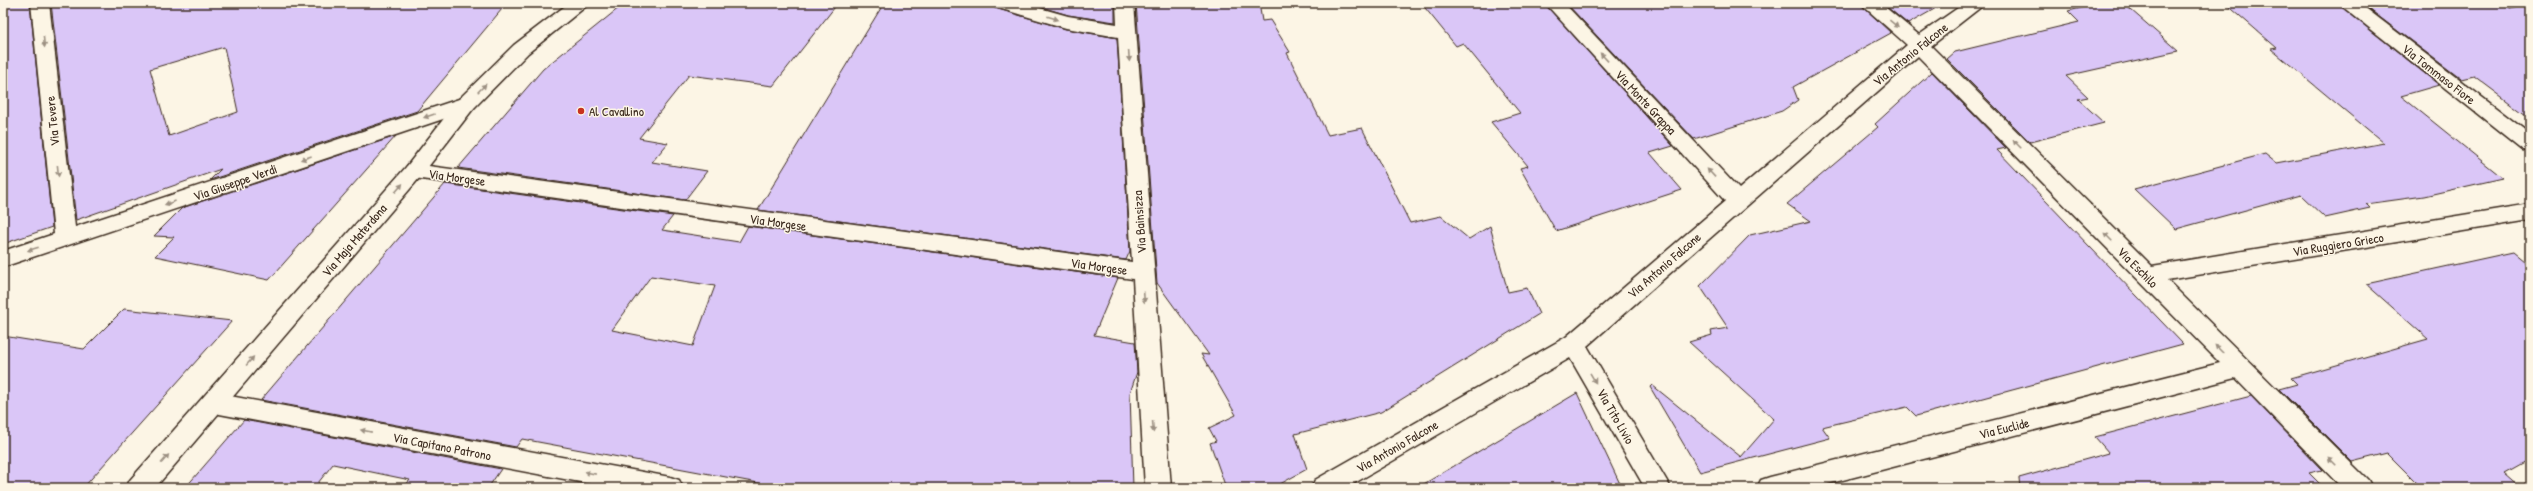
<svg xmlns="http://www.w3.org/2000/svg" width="2533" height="491" viewBox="0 0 2533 491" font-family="'Patrick Hand',sans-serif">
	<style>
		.building { fill: #dac6f7; stroke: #3b2a1e; fill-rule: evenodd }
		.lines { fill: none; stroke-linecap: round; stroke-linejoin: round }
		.street-casing { stroke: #3b2a1e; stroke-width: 3 }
		.secondary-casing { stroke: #3b2a1e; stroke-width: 3 }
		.street { fill: #fcf5e5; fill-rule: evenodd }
		.secondary { fill: #fcf5e5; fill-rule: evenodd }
		.oneway { fill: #9c9082 }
		.poi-dot { fill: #c8321e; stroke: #fcf5e5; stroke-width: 1.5 }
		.labels { text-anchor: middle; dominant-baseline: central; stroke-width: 3; stroke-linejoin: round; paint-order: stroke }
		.street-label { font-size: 13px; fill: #3b2a1e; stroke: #fcf5e5 }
		.poi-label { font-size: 13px; fill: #3b2a1e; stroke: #fcf5e5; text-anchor: start }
	</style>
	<rect width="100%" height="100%" fill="#fcf5e5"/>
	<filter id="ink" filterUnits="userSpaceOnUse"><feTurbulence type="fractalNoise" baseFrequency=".025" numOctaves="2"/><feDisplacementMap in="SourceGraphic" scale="8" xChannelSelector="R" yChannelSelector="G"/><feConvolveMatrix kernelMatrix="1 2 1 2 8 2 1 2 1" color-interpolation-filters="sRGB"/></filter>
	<g filter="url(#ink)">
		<g class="building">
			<polygon points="3,3 30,3 52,227 3,244"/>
			<path d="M51,3H507L417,111L210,180L221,169L76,220ZM224,47L238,112L169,136L150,69Z"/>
			<polygon points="625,3 838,3 773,86 689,75 639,138 668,143 652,162 707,171 685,200 458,168 543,69"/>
			<polygon points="884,3 992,3 995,8 1066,29 1117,38 1130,251 1126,260 758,210"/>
			<polygon points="1028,3 1115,3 1115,22 1068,15"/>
			<polygon points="1136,3 1259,3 1262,21 1270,20 1290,52 1287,53 1328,135 1362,128 1410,223 1441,216 1469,239 1490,226 1508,292 1527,288 1539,314 1381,412 1295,434 1307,469 1273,488 1226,488 1210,443 1216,441 1209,428 1236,415 1201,354 1209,355 1157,283"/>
			<polygon points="1421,3 1544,3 1673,146 1650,153 1682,190 1556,231 1520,168 1528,166 1491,122 1520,113 1463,43 1456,46"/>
			<polygon points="1566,3 1859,3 1891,33 1793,87 1798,100 1782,111 1694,139"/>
			<polygon points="1882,3 1945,3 1908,24"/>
			<polygon points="2103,3 2123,3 2178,51 2066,76 2088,97 2078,99 2104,123 2030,142 1947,59 1955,52 2079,22 2068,11"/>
			<polygon points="2225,3 2337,3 2439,85 2401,96 2503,178 2424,196 2366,204 2370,208 2325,218 2301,195 2176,229 2134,189 2265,154 2276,163 2384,143 2271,49 2277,48"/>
			<polygon points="2361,3 2502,3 2510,9 2530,5 2530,118 2474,76 2461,79"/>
			<polygon points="1932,72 2006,148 1997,150 2183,344 1916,416 1907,407 1822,427 1830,438 1700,472 1650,387 1652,385 1741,457 1774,419 1689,342 1712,335 1711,331 1728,328 1700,286 1750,235 1811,221 1787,204 1878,127 1875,124"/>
			<polygon points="396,136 269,280 155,256 174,237 154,236 182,208"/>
			<path d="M445,184L673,216L662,230L739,242L748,226L1118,278L1094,335L1135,342L1137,372L1130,393L1133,488H785L522,439L516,447L261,400ZM651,276L715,286L693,346L612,330Z"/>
			<polygon points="2513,252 2530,266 2530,460 2505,474 2521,488 2422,488 2387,453 2352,462 2279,389 2297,384 2291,378 2428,339 2366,284"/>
			<polygon points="124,309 232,321 83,488 3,488 3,336 84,349"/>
			<polygon points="1577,393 1622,488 1417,488"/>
			<polygon points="2251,396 2322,470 2309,473 2324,488 2020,488 2019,478 2109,453 2095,437"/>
			<polygon points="244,420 501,469 488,488 403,488 410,480 333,464 314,488 185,488"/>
		</g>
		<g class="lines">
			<defs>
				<g id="street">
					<polygon points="31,3 49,3 75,227 459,99 466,97 473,99 476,104 473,109 3,267 3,251 54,234"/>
					<polygon points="993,3 1022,3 1068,16 1117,24 1116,3 1134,3 1171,488 1145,488 1133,279 414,178 407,176 404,171 407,166 414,164 1132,262 1118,37 1066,28 995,7"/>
					<polygon points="1545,3 1564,3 1739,189 1907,45 1860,3 1880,3 1919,35 1965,3 1986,3 1931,46 2152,266 2530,204 2530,220 2167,280 2368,480 2372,488 2342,488 2235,378 1812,488 1757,488 1761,480 1770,477 2220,363 1918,56 1587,346 1671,488 1645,488 1570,358 1346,488 1311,488 1315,480 1566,337 1725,201"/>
					<polygon points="2338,3 2359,3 2530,134 2530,152 2523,150"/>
					<polygon points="214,393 670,477 679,480 683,488 612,488 214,413 205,410 202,403 205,396"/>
				</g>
				<polygon id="secondary" points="569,3 590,3 528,53 473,109 421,176 155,488 126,488 130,480 407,166 459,99 514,45"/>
			</defs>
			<use href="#street" class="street-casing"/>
			<use href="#secondary" class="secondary-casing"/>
			<use href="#street" class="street"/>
			<use href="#secondary" class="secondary"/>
		</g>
		<defs><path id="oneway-solid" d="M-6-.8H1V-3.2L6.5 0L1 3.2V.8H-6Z"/></defs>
		<g class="oneway">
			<use href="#oneway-solid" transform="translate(1053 18) rotate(17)"/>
			<use href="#oneway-solid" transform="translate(1894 24) rotate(40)"/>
			<use href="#oneway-solid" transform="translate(44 42) rotate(84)"/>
			<use href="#oneway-solid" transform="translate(1129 56) rotate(86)"/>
			<use href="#oneway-solid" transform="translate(1604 57) rotate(-133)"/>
			<use href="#oneway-solid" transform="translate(482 88) rotate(-45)"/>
			<use href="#oneway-solid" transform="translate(429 116) rotate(161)"/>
			<use href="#oneway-solid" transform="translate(2017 144) rotate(-135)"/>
			<use href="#oneway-solid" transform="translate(306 158) rotate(161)"/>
			<use href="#oneway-solid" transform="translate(58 171) rotate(84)"/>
			<use href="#oneway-solid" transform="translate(1711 173) rotate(-133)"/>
			<use href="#oneway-solid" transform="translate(399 188) rotate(-49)"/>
			<use href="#oneway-solid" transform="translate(170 203) rotate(161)"/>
			<use href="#oneway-solid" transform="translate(2108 237) rotate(-135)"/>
			<use href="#oneway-solid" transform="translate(33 249) rotate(162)"/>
			<use href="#oneway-solid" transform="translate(1144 297) rotate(86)"/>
			<use href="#oneway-solid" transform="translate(2219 349) rotate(-135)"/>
			<use href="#oneway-solid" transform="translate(250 361) rotate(-49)"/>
			<use href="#oneway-solid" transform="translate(1593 378) rotate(60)"/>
			<use href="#oneway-solid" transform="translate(1153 427) rotate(86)"/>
			<use href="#oneway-solid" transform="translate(366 431) rotate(-169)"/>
			<use href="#oneway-solid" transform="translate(165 459) rotate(-49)"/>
			<use href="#oneway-solid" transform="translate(2332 461) rotate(-135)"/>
			<use href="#oneway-solid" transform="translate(590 473) rotate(-169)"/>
		</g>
	</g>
	<circle class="poi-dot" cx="581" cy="111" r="4"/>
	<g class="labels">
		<g class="street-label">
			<text transform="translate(1910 54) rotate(-39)">Via Antonio Falcone</text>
			<text transform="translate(2439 74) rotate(38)">Via Tommaso Fiore</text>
			<text transform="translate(1646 102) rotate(47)">Via Monte Grappa</text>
			<text transform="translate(52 121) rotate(-96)">Via Tevere</text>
			<text transform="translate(457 177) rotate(8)">Via Morgese</text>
			<text transform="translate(235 182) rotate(-19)">Via Giuseppe Verdi</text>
			<text transform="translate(778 222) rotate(8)">Via Morgese</text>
			<text transform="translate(1139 222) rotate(-94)">Via Bainsizza</text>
			<text transform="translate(354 240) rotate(-49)">Via Maja Materdona</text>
			<text transform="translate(2338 244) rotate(-9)">Via Ruggiero Grieco</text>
			<text transform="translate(1664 265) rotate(-41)">Via Antonio Falcone</text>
			<text transform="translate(1099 266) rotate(8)">Via Morgese</text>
			<text transform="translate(2138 267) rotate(45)">Via Eschilo</text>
			<text transform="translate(1616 416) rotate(60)">Via Tito Livio</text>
			<text transform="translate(2004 428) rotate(-14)">Via Euclide</text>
			<text transform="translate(442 446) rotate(11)">Via Capitano Patrono</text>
			<text transform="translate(1397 446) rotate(-30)">Via Antonio Falcone</text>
		</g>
		<g class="poi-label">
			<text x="589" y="111">Al Cavallino</text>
		</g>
	</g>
	<rect width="2533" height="491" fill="none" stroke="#fcf5e5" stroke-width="16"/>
	<rect x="8" y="8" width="2517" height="475" fill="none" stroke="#3b2a1e" stroke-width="1.5" filter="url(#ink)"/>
</svg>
